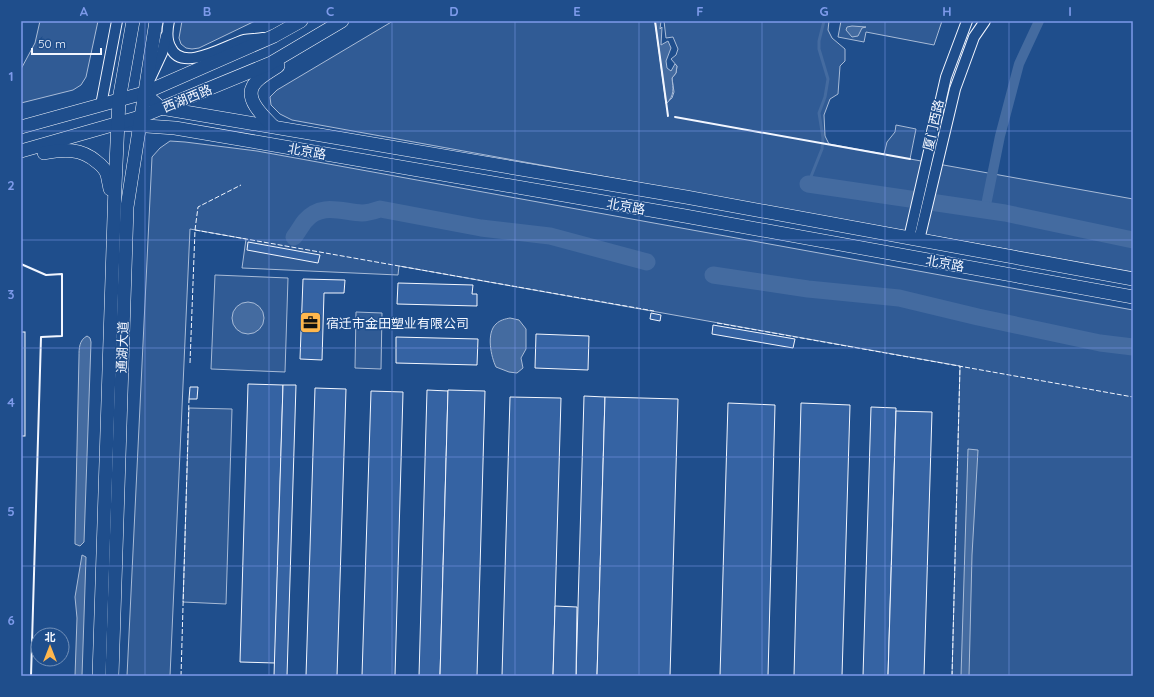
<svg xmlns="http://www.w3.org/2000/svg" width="1154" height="697" viewBox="0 0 1154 697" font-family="Quicksand,'Noto Sans SC',sans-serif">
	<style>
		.built { fill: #305b95; stroke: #a8bbd7 }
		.water { fill: #446ba0; stroke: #a8bbd7 }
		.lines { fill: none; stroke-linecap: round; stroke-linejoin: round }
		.stream { stroke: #446ba0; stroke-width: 3 }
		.canal { stroke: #446ba0; stroke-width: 10 }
		.river { stroke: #446ba0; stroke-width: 17 }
		.building { fill: #3563a3; stroke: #f2f6ff }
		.minor-casing { stroke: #f2f6ff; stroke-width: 12 }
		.major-casing { stroke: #f2f6ff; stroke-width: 14 }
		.minor { stroke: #1f4e8c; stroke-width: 10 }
		.major { stroke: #1f4e8c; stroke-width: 13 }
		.fence { stroke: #f2f6ff; stroke-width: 1; stroke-dasharray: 5 2; stroke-linecap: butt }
		.wall { stroke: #f2f6ff; stroke-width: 2 }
		.grid { fill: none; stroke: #7d9aea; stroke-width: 1; stroke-opacity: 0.55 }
		.labels { text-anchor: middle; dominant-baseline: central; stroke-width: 3; stroke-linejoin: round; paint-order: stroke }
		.street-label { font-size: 13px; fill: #f2f6ff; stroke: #1f4e8c }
		.poi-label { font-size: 13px; fill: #f2f6ff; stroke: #1f4e8c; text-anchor: start }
		.neatline { fill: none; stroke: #7d9aea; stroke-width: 1.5 }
		.grid-label { font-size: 13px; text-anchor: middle; font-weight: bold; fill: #7d9aea }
	</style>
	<rect width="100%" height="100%" fill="#1f4e8c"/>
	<g class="built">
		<polygon points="40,21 98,21 86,77 81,85 73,90 21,103 21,69 35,43"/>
		<polygon points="182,21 255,21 199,48 192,49 186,48 181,44 179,38"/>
		<polygon points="393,21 655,21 666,103 672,98 674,92 672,78 676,73 677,66 671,59 676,55 678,49 673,37 666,38 664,21 829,21 828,30 832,38 845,49 845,61 840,66 838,94 830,99 824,115 825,136 829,144 884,154 887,142 895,132 896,125 916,129 910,159 1133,199 1133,272 292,120 280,114 271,105 270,97 277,90"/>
		<polygon points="841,21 862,22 861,21 942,21 934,45 866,32 864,42 838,37"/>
		<polygon points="170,141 185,142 257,151 1133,310 1133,676 952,676 960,366 399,266 398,275 242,268 246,239 190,229 170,676 127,676 152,157 160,148"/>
		<polygon points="215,275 288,278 285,372 211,369"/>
		<polygon points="356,312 382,313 381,369 355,368"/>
		<polygon points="189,408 232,409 226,604 183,602"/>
	</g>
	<g class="water">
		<path d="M655,21H661L660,29L662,27L661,45L668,41L671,48L666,61L667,68L671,71L675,64L677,66L676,73L672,78C673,89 675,95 666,104Z"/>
		<polygon points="852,26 866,27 862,28 858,36 852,37 846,30 847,27"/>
		<circle cx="248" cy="318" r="16"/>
		<path d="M510,318L519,320L526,329V349L521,358L523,368L517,373L509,372L496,367C491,357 486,333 496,324C500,320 505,319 510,318Z"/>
		<path d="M87,336L90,338L91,342L84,542L80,546L75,544V539L79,356C79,349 79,340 87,336Z"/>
		<polygon points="968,449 978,450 972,555 969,676 961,676"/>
		<polygon points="82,555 86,557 82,676 75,676 77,618 75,597"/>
	</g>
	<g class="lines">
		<polyline class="stream" points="808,184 822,149 823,138 819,113 825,97 828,79 819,49 819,41 824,21"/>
		<polyline class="canal" points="985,210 1000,136 1019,64 1039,21"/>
		<g class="river">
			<polyline points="808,184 1005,213 1133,240"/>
			<path d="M294,237C298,232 301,226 305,221C321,202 342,212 362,213C368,213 374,211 380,209L481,228L550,236L647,262"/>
			<polyline points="713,275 808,289 899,298 978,317 1100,343 1133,347"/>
		</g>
	</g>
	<g class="building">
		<polygon points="248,242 320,255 318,263 247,250"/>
		<polygon points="303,279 345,280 344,293 324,293 322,360 300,359"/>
		<polygon points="398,283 473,285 472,294 477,294 477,306 397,304"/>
		<polygon points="651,313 661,315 660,321 650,319"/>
		<polygon points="713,325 795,339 793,348 712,334"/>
		<rect x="21" y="332" width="4" height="104"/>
		<polygon points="536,334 589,336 588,370 535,368"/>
		<polygon points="396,337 478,339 477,365 396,363"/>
		<polygon points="248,384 283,385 275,663 240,662"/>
		<polygon points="283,385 296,385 287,676 274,676"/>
		<polygon points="190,387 198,387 197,399 189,399"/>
		<polygon points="315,388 346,389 337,676 306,676"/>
		<polygon points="427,390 448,391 440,676 419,676"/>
		<polygon points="448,390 485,391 477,676 440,676"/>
		<polygon points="371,391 403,392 395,676 362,676"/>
		<polygon points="584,396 605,397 597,676 576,676"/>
		<polygon points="510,397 561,398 553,676 502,676"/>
		<polygon points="605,397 678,399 670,676 597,676"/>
		<polygon points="728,403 775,405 768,676 720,676"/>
		<polygon points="801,403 850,405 842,676 794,676"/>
		<polygon points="871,407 896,408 888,676 863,676"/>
		<polygon points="896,411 932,412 924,676 888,676"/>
		<polygon points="555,606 577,607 576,676 553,676"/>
	</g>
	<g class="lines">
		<defs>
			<g id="minor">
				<path d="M169,21C167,30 166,40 171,48C182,73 227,45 244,40C250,39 256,39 263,38"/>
				<polyline points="149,81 162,53 166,36"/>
				<polyline points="101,105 117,21"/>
				<polyline points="909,238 946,77 967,21"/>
				<polyline points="919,240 955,89 974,37 985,21"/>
			</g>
			<g id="major">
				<polyline points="144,93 161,108 686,197 1133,279"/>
				<polyline points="118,124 175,128 685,216 1133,297"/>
				<path d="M273,126C264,117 245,100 253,86C257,78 271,71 278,66"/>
				<polyline points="21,127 144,93 274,36 301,21"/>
				<polyline points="21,151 140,117 271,63 342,21"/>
				<path d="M44,153C64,149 81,148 97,162C101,165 105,169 107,174C108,179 109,184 110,189"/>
				<polyline points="99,676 115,186 119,100 133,21"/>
				<polyline points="112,676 127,207 156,21"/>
			</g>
		</defs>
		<use href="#minor" class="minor-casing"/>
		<use href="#major" class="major-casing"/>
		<use href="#minor" class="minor"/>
		<use href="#major" class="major"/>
		<g class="fence">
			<polyline points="195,230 198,207 241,185"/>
			<polyline points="717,323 1133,397"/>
			<polyline points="190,363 195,230 654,311"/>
			<polyline points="181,676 189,399"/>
			<polyline points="952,676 960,366"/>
		</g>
		<g class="wall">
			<polyline points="655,21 668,116"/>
			<polyline points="675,117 910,159"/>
			<polyline points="21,264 46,275 62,274 62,336 41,337 31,676"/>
		</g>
	</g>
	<path class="grid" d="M145,21V676M269,21V676M392,21V676M515,21V676M639,21V676M762,21V676M885,21V676M1009,21V676M21,131H1133M21,240H1133M21,348H1133M21,457H1133M21,566H1133"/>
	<defs>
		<symbol id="office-square" viewBox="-11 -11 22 22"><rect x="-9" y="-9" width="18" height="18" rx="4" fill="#ffb74d" stroke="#1f4e8c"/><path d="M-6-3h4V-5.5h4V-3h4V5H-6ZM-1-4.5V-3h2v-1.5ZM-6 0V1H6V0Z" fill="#111"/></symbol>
	</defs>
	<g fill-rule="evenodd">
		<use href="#office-square" x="298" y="310" width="25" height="25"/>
	</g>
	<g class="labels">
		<g class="street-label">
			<text transform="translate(187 98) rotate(-22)">西湖西路</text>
			<text transform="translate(933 125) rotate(-77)">厦门西路</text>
			<text transform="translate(307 151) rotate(10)">北京路</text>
			<text transform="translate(626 206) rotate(10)">北京路</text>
			<text transform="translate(945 263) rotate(10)">北京路</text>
			<text transform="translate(122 347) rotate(-88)">通湖大道</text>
		</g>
		<g class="poi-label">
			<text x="326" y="323">宿迁市金田塑业有限公司</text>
		</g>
	</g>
	<rect width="1154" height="697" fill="none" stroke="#1f4e8c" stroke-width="44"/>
	<g transform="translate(50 647)"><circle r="19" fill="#1f4e8c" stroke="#7391ba"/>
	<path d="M0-3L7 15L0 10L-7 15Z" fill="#ffb74d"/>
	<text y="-6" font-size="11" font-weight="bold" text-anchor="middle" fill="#f2f6ff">北</text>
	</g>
	<path d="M32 48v6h69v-6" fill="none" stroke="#f2f6ff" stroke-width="2"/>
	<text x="38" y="48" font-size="12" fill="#f2f6ff" stroke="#1f4e8c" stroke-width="3" paint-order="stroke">50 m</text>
	<rect x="22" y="22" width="1110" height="653" class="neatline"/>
	<g class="grid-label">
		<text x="84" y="16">A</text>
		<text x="207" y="16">B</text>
		<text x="330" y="16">C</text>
		<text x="454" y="16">D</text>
		<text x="577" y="16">E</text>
		<text x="700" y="16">F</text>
		<text x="824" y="16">G</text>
		<text x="947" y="16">H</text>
		<text x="1070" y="16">I</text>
		<text x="11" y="81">1</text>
		<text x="11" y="190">2</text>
		<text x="11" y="299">3</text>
		<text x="11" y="407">4</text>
		<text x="11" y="516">5</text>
		<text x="11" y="625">6</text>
	</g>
</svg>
